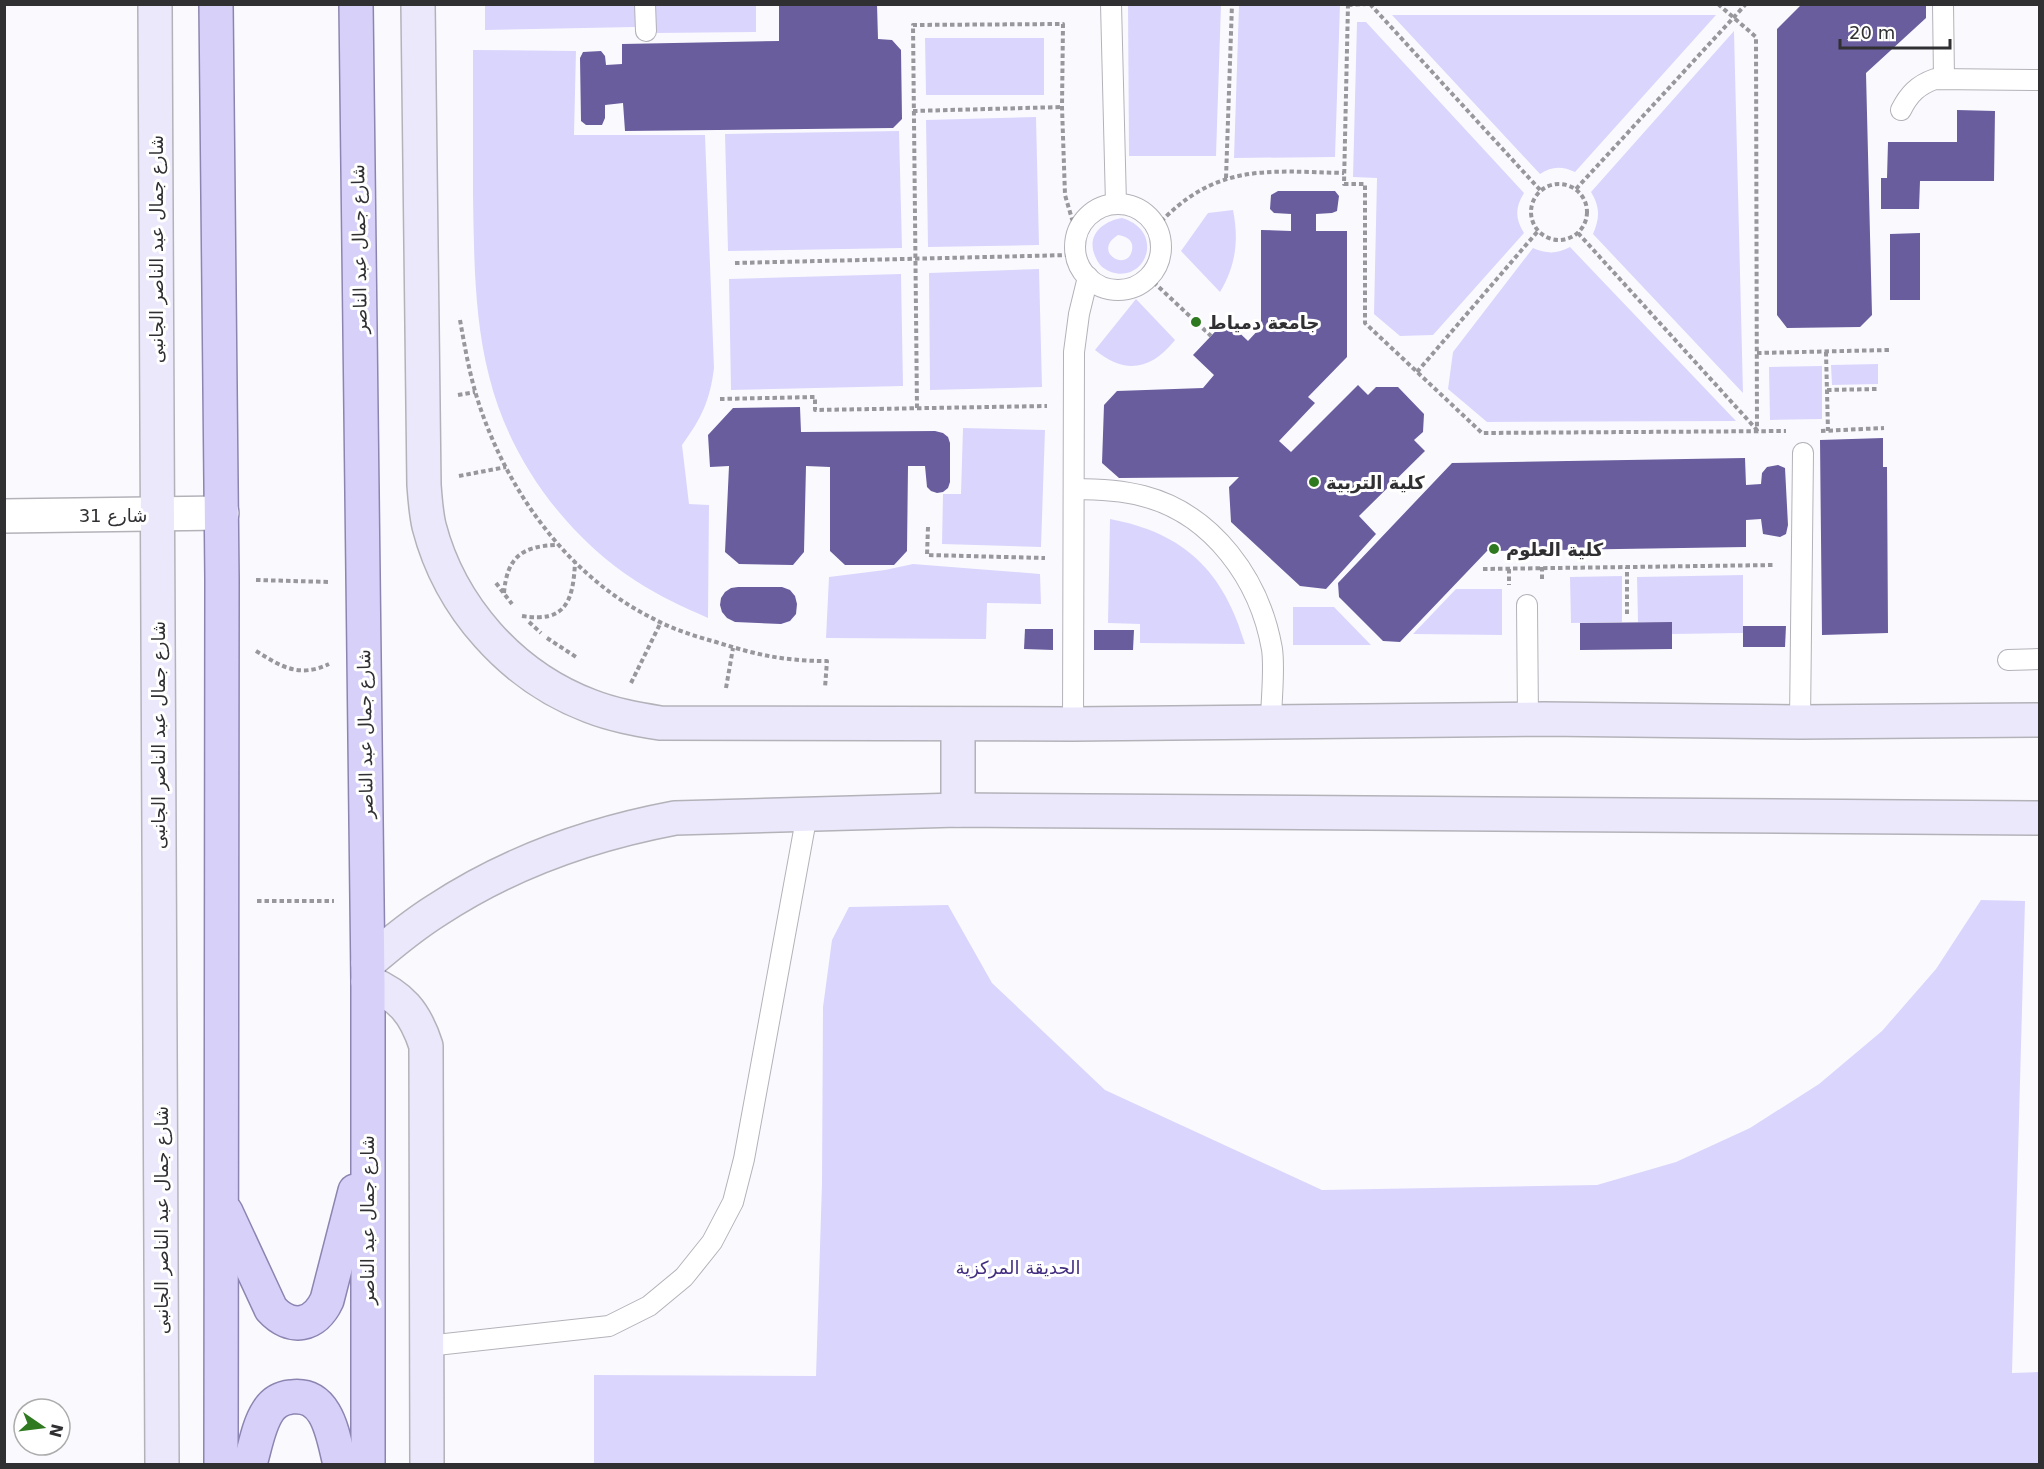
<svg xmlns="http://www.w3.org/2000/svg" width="2044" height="1469" viewBox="0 0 2044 1469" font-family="'DejaVu Sans',Cairo,sans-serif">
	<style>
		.green { fill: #dad5fd; fill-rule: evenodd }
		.building { fill: #695d9e }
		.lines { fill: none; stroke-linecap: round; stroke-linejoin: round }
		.service-casing { stroke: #b3b2b9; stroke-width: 22 }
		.minor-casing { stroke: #b3b2b9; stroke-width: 36 }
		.secondary-casing { stroke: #b3b2b9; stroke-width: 36 }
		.primary-casing { stroke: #8c85b1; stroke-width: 36 }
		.path { stroke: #98979b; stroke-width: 4; stroke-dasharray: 4.5 3; stroke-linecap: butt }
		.service { stroke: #fff; stroke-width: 20 }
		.minor { stroke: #fff; stroke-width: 33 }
		.secondary { stroke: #ebe8fc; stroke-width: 33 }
		.primary { stroke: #d7d1fa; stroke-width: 33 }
		.poi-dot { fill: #2f7a21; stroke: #fff; stroke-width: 2 }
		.labels { text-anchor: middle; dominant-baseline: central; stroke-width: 6; stroke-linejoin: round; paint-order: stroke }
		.street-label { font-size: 18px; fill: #302f32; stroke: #fff }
		.poi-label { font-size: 18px; font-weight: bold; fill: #302f32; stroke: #fff; text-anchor: start }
		.park-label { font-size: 18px; fill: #432e80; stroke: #fff }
	</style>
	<rect width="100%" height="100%" fill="#fafafe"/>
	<g class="green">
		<polygon points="485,5 635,5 635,27 485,30"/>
		<polygon points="655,5 756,5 756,32 655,33"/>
		<polygon points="1128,5 1221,5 1216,156 1129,156"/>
		<polygon points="1239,5 1340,5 1335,157 1234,158"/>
		<path d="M1392,15H1716L1575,172C1562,166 1552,166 1540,174Z"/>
		<path d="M1357,22H1366L1524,193C1515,207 1515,219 1524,233L1433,335L1400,336L1374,314L1377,178L1353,177Z"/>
		<path d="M1734,31L1743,393L1593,234C1600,218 1600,207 1591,192Z"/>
		<polygon points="925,38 1044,38 1044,95 926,95"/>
		<path d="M473,50L576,51L574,135H705L714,368C710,401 701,419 682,445L689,504L709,505L708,618C683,607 659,596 636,581C565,535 509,458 489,376C474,317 474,255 473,195C473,147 473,99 473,50Z"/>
		<polygon points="1036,117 1039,245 928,247 926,120"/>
		<polygon points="899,131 902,248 728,251 725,134"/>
		<path d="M1233,210C1239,240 1236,265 1220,292L1181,251L1208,213Z"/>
		<path d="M1122,218C1166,231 1146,284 1111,272C1103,269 1098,264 1095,256C1086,235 1103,221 1122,218ZM1118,235C1126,236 1134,240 1132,250C1128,273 1091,252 1118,235Z"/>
		<path d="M1570,247L1736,421L1487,422L1448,389L1453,352L1533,248C1547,254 1557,254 1570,247Z"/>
		<polygon points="1039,269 1042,387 930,390 929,273"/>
		<polygon points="901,274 903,386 731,390 729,279"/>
		<path d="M1136,299L1175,340C1151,370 1125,375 1095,350Z"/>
		<polygon points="1878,364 1878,384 1832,385 1831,365"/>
		<polygon points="1822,366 1822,419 1770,420 1769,367"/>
		<polygon points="963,428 1045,430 1041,547 942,544 943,494 961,494"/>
		<path d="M1110,519C1185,533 1224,572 1245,644L1140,643V624L1108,623Z"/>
		<polygon points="913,564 1040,574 1041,604 987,603 986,639 826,638 829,577 885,570"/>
		<polygon points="1743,575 1743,633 1672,634 1672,622 1638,622 1637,577"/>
		<polygon points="1622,576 1622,622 1571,623 1570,577"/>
		<polygon points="1456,589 1502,589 1502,635 1413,634"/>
		<polygon points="1293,607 1334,607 1371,645 1293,645"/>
		<polygon points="1981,900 2025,901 2012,1373 2039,1372 2039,1464 594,1464 594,1375 816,1376 822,1183 823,1007 832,940 849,907 948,905 992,983 1105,1090 1322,1190 1597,1185 1676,1162 1750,1128 1819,1084 1882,1031 1936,969"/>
	</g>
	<g class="building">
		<polygon points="779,4 877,4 878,39 892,40 901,50 902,119 893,128 625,131 623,103 605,105 605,118 602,125 586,125 581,121 580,58 583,52 601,51 605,56 606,65 622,64 622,44 779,41"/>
		<polygon points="1798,4 1926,4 1926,18 1866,73 1872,315 1860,327 1787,328 1777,315 1777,29 1800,6"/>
		<polygon points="1957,110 1995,111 1994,181 1920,181 1919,209 1881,209 1881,178 1887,178 1888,142 1957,142"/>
		<polygon points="1278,191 1335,191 1339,196 1337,211 1332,213 1316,214 1316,231 1347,231 1347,357 1308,397 1315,403 1279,441 1291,452 1358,385 1368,395 1376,387 1398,387 1424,414 1423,432 1414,440 1425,451 1359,516 1376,534 1326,589 1300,586 1231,522 1229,487 1239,477 1119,478 1102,463 1104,405 1117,391 1203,388 1214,375 1193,355 1211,336 1226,320 1248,341 1261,327 1261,230 1291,231 1291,214 1274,213 1270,209 1271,195"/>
		<polygon points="1920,233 1920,300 1890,300 1890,234"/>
		<polygon points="800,407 801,432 935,431 943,433 948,437 950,443 950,482 948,488 943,492 937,493 931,491 927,487 925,466 908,466 907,551 894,565 845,565 830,551 830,467 806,466 804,552 793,565 739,564 725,552 729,466 710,467 708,435 733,408"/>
		<polygon points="1883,438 1883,467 1887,467 1888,633 1822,635 1820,440"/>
		<polygon points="1745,458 1746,485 1761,484 1762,473 1767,467 1778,465 1785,468 1788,525 1786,534 1780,537 1763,534 1761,519 1746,520 1746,547 1487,551 1400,642 1383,641 1339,597 1338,583 1452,463"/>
		<polygon points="738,587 782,587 790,590 795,596 797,604 796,614 790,621 781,624 735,622 727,618 722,612 720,605 721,598 725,592 731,588"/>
		<polygon points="1672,622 1672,649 1580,650 1580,623"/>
		<polygon points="1743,626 1786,626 1785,647 1743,647"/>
		<polygon points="1025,629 1053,629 1053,650 1024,649"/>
		<polygon points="1094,630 1134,630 1133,650 1094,650"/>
	</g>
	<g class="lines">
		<defs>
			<g id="service">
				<polyline points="645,4 646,31"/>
				<polyline points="1111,4 1116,204"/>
				<polyline points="1943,4 1944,78"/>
				<path d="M1901,110C1909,94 1918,85 1935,79L2040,80"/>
				<circle cx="1118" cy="247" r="43"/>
				<path d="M1074,489C1098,489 1120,490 1143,496C1213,514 1260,580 1272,649C1275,671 1271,700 1271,723"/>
				<polyline points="1527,605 1528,720"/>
				<polyline points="2008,660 2040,659"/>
				<polyline points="1800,722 1803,453"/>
				<polyline points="1073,724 1074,352 1079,314 1088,277"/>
				<polyline points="427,1346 609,1326 649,1306 684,1277 712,1242 733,1202 744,1159 807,814"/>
			</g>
			<polyline id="minor" points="4,516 222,513"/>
			<g id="secondary">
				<polyline points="155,4 162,1464"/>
				<path d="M418,4L424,485C425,499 426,513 429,526C450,607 511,676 590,706C613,715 636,719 660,723L1073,724L1544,719L1800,722L2040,720"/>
				<polyline points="958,810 958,724"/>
				<path d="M368,963C390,944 413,925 437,910C510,862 590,834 675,818L958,810L2040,818"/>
				<path d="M368,982C401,996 415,1012 426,1046L427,1464"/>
			</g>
			<g id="primary">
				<polyline points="216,4 222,579 221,1464"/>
				<polyline points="356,4 368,982 368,1464"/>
				<path d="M226,1212L271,1309C291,1331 315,1326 327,1300L355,1191"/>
				<path d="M250,1464C255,1448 258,1426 268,1411C273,1403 281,1398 291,1397C329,1392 333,1438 340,1464"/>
			</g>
		</defs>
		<use href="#service" class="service-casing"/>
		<use href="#minor" class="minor-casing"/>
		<use href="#secondary" class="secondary-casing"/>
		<use href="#primary" class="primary-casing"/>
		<g class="path">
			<polyline points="1348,4 1344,184 1365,184 1365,323 1482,433 1786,431"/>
			<polyline points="1370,4 1541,191"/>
			<polyline points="1718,4 1756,37 1757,431"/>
			<polyline points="1348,5 1367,4"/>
			<polyline points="913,111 1062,107"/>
			<polyline points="1226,178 1232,4"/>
			<circle cx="1559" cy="212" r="28"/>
			<polyline points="1576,189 1746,4"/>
			<path d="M1156,227C1214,163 1265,171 1344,173"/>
			<polyline points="1578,233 1757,430"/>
			<polyline points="735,263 1070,255"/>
			<polyline points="1148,277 1211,336"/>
			<path d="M460,320C465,348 470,377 479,404C508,492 568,576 652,618C672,629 694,636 716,642C757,655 784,661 827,661L825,688"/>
			<polyline points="1826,352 1828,431"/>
			<polyline points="1757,353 1889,350"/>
			<polyline points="1417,372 1538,231"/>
			<polyline points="1827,390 1878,389"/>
			<polyline points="458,395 475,392"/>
			<polyline points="720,399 815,397 815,410 1047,406"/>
			<polyline points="917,408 913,25 1063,24 1062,107 1065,195 1072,219 1079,231"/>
			<polyline points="1821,431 1884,428"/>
			<polyline points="459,476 506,467"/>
			<polyline points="928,527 927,555 1045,558"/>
			<polyline points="1542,567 1542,582"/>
			<polyline points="1483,569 1775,565"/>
			<polyline points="1509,569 1509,585"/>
			<polyline points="256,580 330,582"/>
			<polyline points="496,583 512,604"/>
			<path d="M504,593C507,557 522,546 557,545"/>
			<polyline points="1627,614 1627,567"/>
			<path d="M522,616C566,623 573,601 575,563"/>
			<polyline points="529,622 541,633"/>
			<polyline points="547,638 576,657"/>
			<path d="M256,651C282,667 299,678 329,664"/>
			<polyline points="631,683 661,622"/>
			<polyline points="726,688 733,648"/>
			<polyline points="257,901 334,901"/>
		</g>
		<use href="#service" class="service"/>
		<use href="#minor" class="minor"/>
		<use href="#secondary" class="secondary"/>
		<use href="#primary" class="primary"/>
	</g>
	<g class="poi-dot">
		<circle cx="1196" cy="322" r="6"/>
		<circle cx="1314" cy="482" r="6"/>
		<circle cx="1494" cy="549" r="6"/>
	</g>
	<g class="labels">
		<g class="street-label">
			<text transform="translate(156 249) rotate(-90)">شارع جمال عبد الناصر الجانبى</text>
			<text transform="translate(359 249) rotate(-91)">شارع جمال عبد الناصر</text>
			<text x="113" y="515">شارع 31</text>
			<text transform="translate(365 734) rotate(-91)">شارع جمال عبد الناصر</text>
			<text transform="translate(158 735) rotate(-90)">شارع جمال عبد الناصر الجانبى</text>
			<text transform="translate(161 1220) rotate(-90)">شارع جمال عبد الناصر الجانبى</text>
			<text transform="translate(367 1220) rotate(-90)">شارع جمال عبد الناصر</text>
		</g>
		<g class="poi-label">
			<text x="1208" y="322">جامعة دمياط</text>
			<text x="1326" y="482">كلية التربية</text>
			<text x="1506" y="549">كلية العلوم</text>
		</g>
		<g class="park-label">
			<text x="1018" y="1267">الحديقة المركزية</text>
		</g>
	</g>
	<rect width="2044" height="1469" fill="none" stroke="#302f32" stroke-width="12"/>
	<g transform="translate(42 1427) rotate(104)"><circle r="28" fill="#ffffff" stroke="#acacad" stroke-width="1.5"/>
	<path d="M0-4.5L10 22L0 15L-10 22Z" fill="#2f7a21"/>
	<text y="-9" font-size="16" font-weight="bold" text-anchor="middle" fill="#302f32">N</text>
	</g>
	<path d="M1840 39v9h110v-9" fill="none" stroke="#302f32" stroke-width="3"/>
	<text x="1849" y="39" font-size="18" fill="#302f32" stroke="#ffffff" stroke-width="4.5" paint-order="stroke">20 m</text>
</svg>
